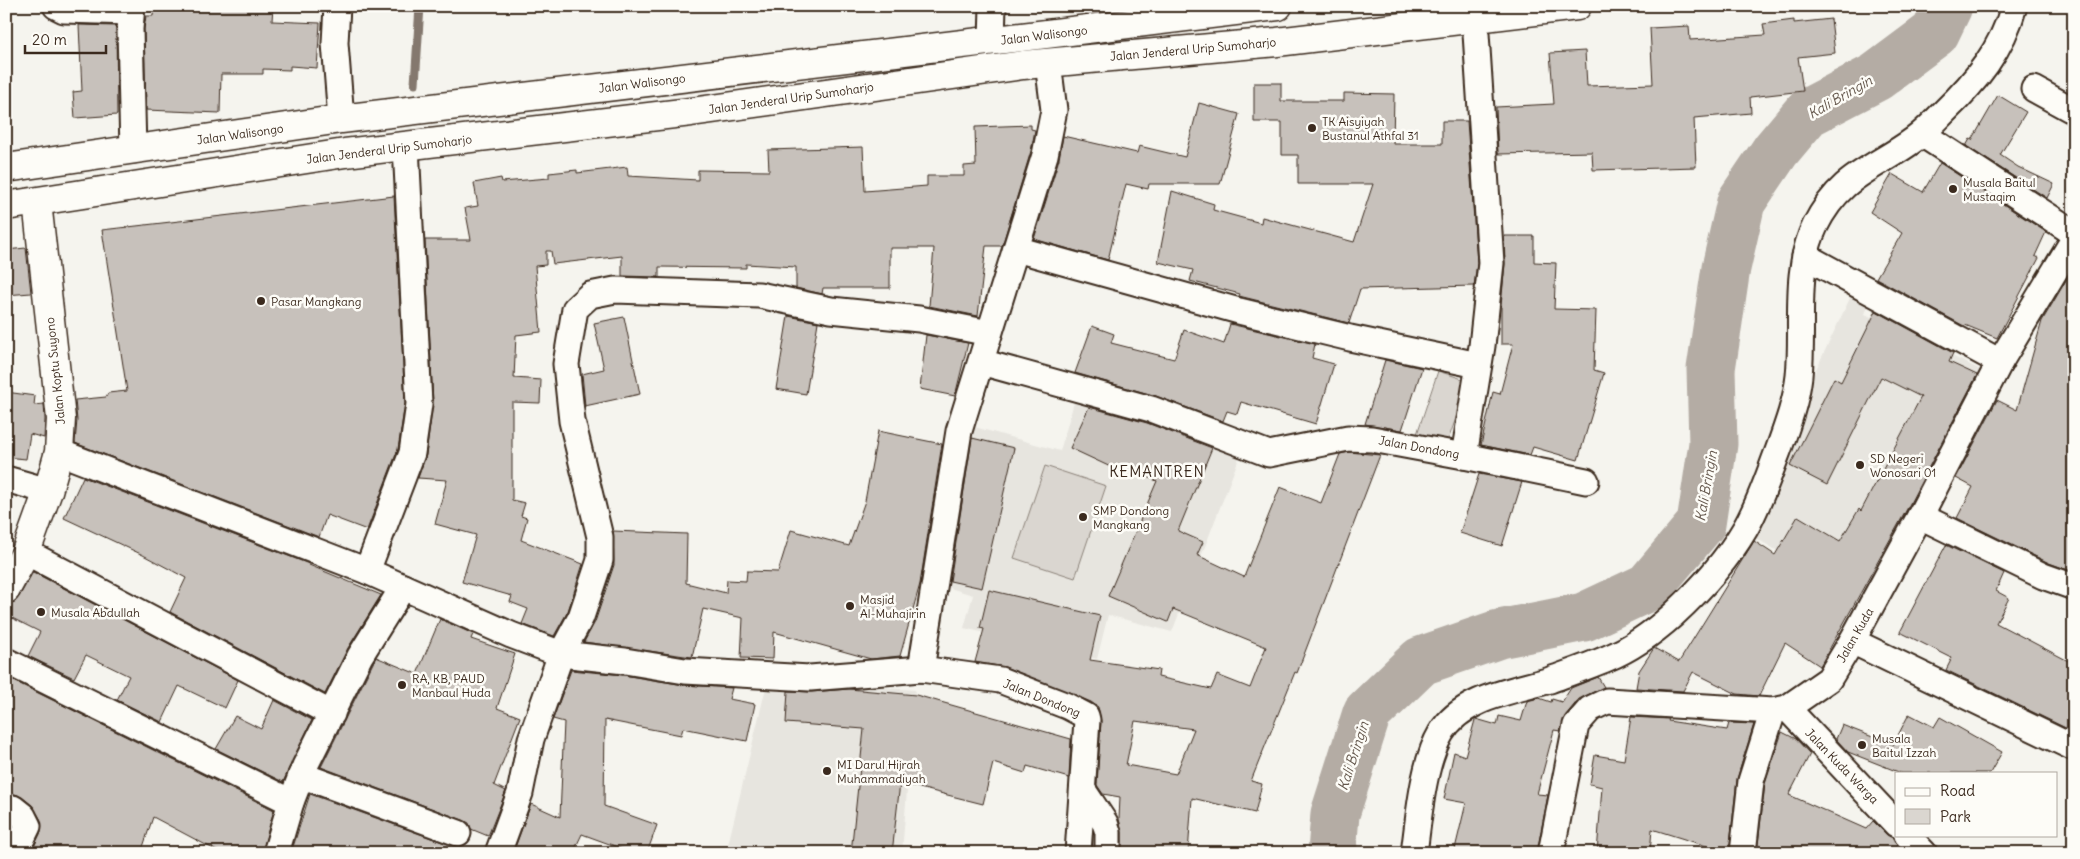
<svg xmlns="http://www.w3.org/2000/svg" width="2080" height="859" viewBox="0 0 2080 859" font-family="Delius,sans-serif">
	<style>
		.built { fill: #e7e5df }
		.green { fill: #dad6d0; stroke: #8a8077 }
		.lines { fill: none; stroke-linecap: round; stroke-linejoin: round }
		.stream { stroke: #84786e; stroke-width: 9 }
		.river { stroke: #b4aca4; stroke-width: 49 }
		.building { fill: #c7c1bb; stroke: #3b2a1e; fill-rule: evenodd }
		.street-casing { stroke: #3b2a1e; stroke-width: 29 }
		.secondary-casing { stroke: #3b2a1e; stroke-width: 31 }
		.highway-casing { stroke: #3b2a1e; stroke-width: 31 }
		.street { stroke: #fdfcf7; stroke-width: 25 }
		.secondary { stroke: #fdfcf7; stroke-width: 28 }
		.highway { stroke: #fdfcf7; stroke-width: 28 }
		.poi-dot { fill: #3b2a1e; stroke: #fdfcf7; stroke-width: 2 }
		.labels { text-anchor: middle; dominant-baseline: central; stroke-width: 5; stroke-linejoin: round; paint-order: stroke }
		.street-label { font-size: 12px; fill: #3b2a1e; stroke: #fdfcf7 }
		.poi-label { font-size: 12px; fill: #3b2a1e; stroke: #fdfcf7; text-anchor: start }
		.water-label { font-size: 14px; font-style: italic; fill: #65584d; stroke: #fdfcf7 }
		.quarter-label { font-size: 15px; letter-spacing: 1px; fill: #3b2a1e; stroke: #fdfcf7 }
	</style>
	<rect width="100%" height="100%" fill="#f5f4ee"/>
	<filter id="ink" filterUnits="userSpaceOnUse"><feTurbulence type="fractalNoise" baseFrequency=".02" numOctaves="2"/><feDisplacementMap in="SourceGraphic" scale="10" xChannelSelector="R" yChannelSelector="G"/><feConvolveMatrix kernelMatrix="1 2 1 2 8 2 1 2 1" color-interpolation-filters="sRGB"/></filter>
	<g filter="url(#ink)">
		<g class="built">
			<polygon points="1851,296 1869,303 1865,314 1985,372 1868,603 1752,536 1811,393 1810,382"/>
			<polygon points="1077,392 1246,440 1172,632 1108,615 1097,659 964,628 973,595 933,583 971,426 1060,451"/>
			<polygon points="768,679 915,690 902,853 726,853"/>
		</g>
		<g class="green">
			<polygon points="1438,371 1469,381 1445,449 1415,440"/>
			<polygon points="1045,466 1106,486 1075,578 1014,558"/>
		</g>
		<g class="lines">
			<g class="stream">
				<polyline points="1935,33 1970,6"/>
				<polyline points="415,84 420,6"/>
			</g>
			<polyline class="river" points="1332,853 1335,814 1367,713 1421,661 1499,634 1584,617 1648,587 1701,524 1713,444 1711,369 1726,268 1741,202 1776,150 1807,113 1876,77 1935,33 1948,6"/>
		</g>
		<g class="building">
			<polygon points="154,6 273,6 272,21 320,23 317,68 290,66 290,70 263,69 263,74 221,74 220,113 146,110 144,29 146,16 153,16"/>
			<polygon points="1831,19 1835,53 1798,57 1803,91 1750,97 1751,113 1694,118 1696,167 1593,170 1592,152 1498,154 1496,107 1554,104 1550,53 1585,51 1587,86 1653,84 1650,28 1689,26 1690,40 1765,35 1763,24 1794,20 1794,23"/>
			<polygon points="79,25 116,26 117,115 75,118 73,92 82,91"/>
			<polygon points="1254,83 1281,83 1281,101 1344,101 1344,93 1394,94 1393,144 1442,144 1442,121 1467,121 1477,263 1474,286 1360,289 1349,323 1243,297 1239,296 1240,294 1190,281 1193,270 1158,262 1172,191 1214,204 1213,210 1261,223 1262,217 1354,242 1373,184 1298,184 1298,155 1282,155 1282,122 1254,122"/>
			<polygon points="1998,95 2026,112 2000,155 2018,167 2054,184 2047,198 1966,146 1970,139 1972,140"/>
			<polygon points="1199,103 1239,114 1220,184 1149,184 1148,189 1126,184 1108,260 1034,239 1059,159 1063,136 1137,153 1139,146 1185,157"/>
			<polygon points="1031,125 1031,129 1035,130 1031,151 1002,246 986,246 978,316 929,306 934,248 890,248 890,288 823,288 822,294 796,288 796,267 746,264 746,268 659,267 659,277 622,276 622,256 553,264 551,251 546,251 546,265 535,266 541,332 516,335 514,378 541,380 540,403 512,402 512,500 525,503 521,516 527,518 521,540 583,564 568,611 554,636 522,624 528,609 510,602 512,596 462,582 476,535 435,524 447,480 418,478 426,455 433,403 425,240 471,240 465,208 478,206 474,183 501,178 502,182 549,178 549,173 577,170 577,173 627,167 628,176 698,180 698,170 769,171 768,150 863,147 865,191 927,186 927,176 964,176 964,166 976,165 975,127"/>
			<polygon points="1940,163 2046,232 2035,256 2039,258 1997,338 1965,325 1964,326 1876,278 1902,233 1870,212 1892,174 1923,192"/>
			<polygon points="394,196 405,403 398,449 367,530 327,515 319,537 75,443 77,420 75,400 106,397 108,393 127,391 102,230"/>
			<polygon points="1504,236 1534,236 1534,262 1556,263 1554,309 1596,310 1594,370 1604,373 1578,460 1533,447 1530,455 1481,445 1493,392 1500,394 1513,344 1501,344 1501,306 1505,264"/>
			<polygon points="26,248 31,293 6,295 6,250"/>
			<polygon points="2074,267 2074,572 2049,563 1957,518 1973,487 1956,478 1997,400 2017,410 2042,321"/>
			<polygon points="1876,311 1953,353 1949,362 1977,375 1907,509 1820,666 1785,643 1759,696 1737,694 1693,672 1683,691 1636,688 1639,671 1654,648 1679,662 1754,541 1775,555 1798,516 1840,541 1859,509 1861,511 1921,397 1881,377 1827,485 1790,466 1834,378 1841,382"/>
			<polygon points="788,316 818,322 806,394 776,389"/>
			<polygon points="624,317 640,394 585,406 582,374 604,369 594,323"/>
			<polygon points="1230,324 1315,344 1312,358 1334,364 1316,424 1241,402 1237,414 1227,411 1223,421 1156,396 1075,373 1092,326 1114,334 1111,343 1174,359 1184,330 1224,344"/>
			<polygon points="926,335 968,343 955,396 920,389"/>
			<polygon points="1385,360 1422,368 1402,430 1365,424"/>
			<polygon points="6,392 35,396 34,405 44,404 45,419 44,438 30,434 26,459 6,457"/>
			<path d="M1089,407L1147,423L1212,448L1178,531L1203,542L1197,555L1244,577L1280,487L1321,503L1340,454L1349,452L1380,455L1297,673L1295,672L1251,781L1262,784L1255,813L1192,798L1188,853H1122V832L1119,819L1120,797L1103,794L1097,785L1101,721L1098,707L1091,702L1005,667L975,662L984,629L980,628L989,590L1100,616L1090,660L1159,670L1158,677L1211,689L1217,675L1250,688L1266,647L1173,609L1168,622L1108,596L1157,481L1118,466L1117,470L1070,448ZM1135,721L1194,729L1176,774L1126,765Z"/>
			<polygon points="878,431 942,444 920,584 900,656 871,659 774,632 773,659 741,658 743,618 703,609 692,657 584,642 595,622 614,565 613,531 687,534 686,583 726,593 727,580 746,581 747,571 778,572 791,530 849,546 865,501"/>
			<polygon points="972,438 1014,448 982,588 950,581"/>
			<polygon points="1479,474 1522,482 1502,546 1460,533"/>
			<polygon points="83,477 309,564 309,565 381,595 348,648 325,694 170,612 186,578 143,555 64,518"/>
			<polygon points="1946,545 2004,573 1996,591 2009,598 1996,623 2074,664 2074,732 1946,670 1952,658 1900,632"/>
			<polygon points="33,572 238,680 225,708 179,686 162,722 117,700 129,676 86,655 74,678 28,656 40,632 6,615 6,609 9,604 15,602 19,597"/>
			<polygon points="440,619 473,634 471,639 515,654 497,708 520,717 494,785 506,791 488,836 471,829 469,823 463,820 321,767 376,657 417,674"/>
			<polygon points="571,670 623,675 684,685 732,688 729,699 755,704 747,741 683,728 681,735 605,720 604,806 657,825 647,853 634,853 582,834 573,853 528,853 515,847 531,804 560,817 564,722 553,719"/>
			<polygon points="1598,677 1604,687 1579,699 1565,716 1560,731 1554,730 1537,794 1548,795 1537,853 1454,853 1466,803 1444,799 1454,752 1465,756 1475,720 1476,719 1497,725 1499,716 1521,721 1527,701 1539,698 1551,702 1552,699 1562,702 1571,688"/>
			<polygon points="10,679 274,810 262,853 221,853 153,817 141,853 31,853 41,832 41,820 32,805 22,797 15,794 6,796 6,687"/>
			<polygon points="849,689 916,695 1071,739 1069,778 1027,766 1025,773 993,763 983,804 900,783 892,853 851,853 864,729 786,723 788,691 811,692"/>
			<polygon points="274,700 312,720 283,782 216,749 235,716 261,729"/>
			<polygon points="1909,714 1934,727 1940,717 2002,752 1990,773 1901,773 1848,752 1836,739 1842,725 1893,745"/>
			<polygon points="1631,717 1669,719 1668,721 1727,730 1729,723 1754,724 1737,779 1729,853 1652,829 1650,853 1597,853 1602,787 1590,784 1595,755 1624,760"/>
			<polygon points="1782,732 1796,739 1810,754 1789,795 1866,829 1873,821 1886,834 1893,838 1904,853 1757,853 1765,784"/>
			<polygon points="310,794 453,846 461,847 459,853 291,853"/>
			<polygon points="6,821 12,826 6,838"/>
		</g>
		<g class="lines">
			<defs>
				<g id="street">
					<polyline points="56,6 64,10 131,12"/>
					<polyline points="132,6 130,29 133,150"/>
					<polyline points="337,6 335,43 341,119"/>
					<polyline points="992,41 993,6"/>
					<polyline points="2034,89 2074,111"/>
					<polyline points="1922,134 2074,233"/>
					<polyline points="1016,249 1239,311 1350,338 1478,365"/>
					<polyline points="1805,256 2000,362"/>
					<polyline points="981,362 1151,409 1269,454 1348,438 1372,439 1464,456 1482,346 1491,263 1475,18"/>
					<polyline points="59,452 367,571 511,635 561,654 625,661 685,671 810,678 921,669 1000,680 1067,706 1086,716 1087,720 1078,853"/>
					<polyline points="1464,456 1586,481"/>
					<polyline points="6,479 48,491"/>
					<polyline points="1920,516 2043,576 2074,587"/>
					<polyline points="26,552 332,714"/>
					<polyline points="367,571 412,453 419,404 406,146"/>
					<polyline points="1852,641 2074,748"/>
					<polyline points="6,661 291,802"/>
					<polyline points="921,669 959,431 1045,155 1054,110 1048,63"/>
					<polyline points="1787,708 1896,824"/>
					<polyline points="301,775 458,833"/>
					<polyline points="1083,790 1105,823 1108,832 1108,853"/>
					<polyline points="13,808 23,816 28,826 15,853"/>
					<polyline points="1907,835 1924,853"/>
					<polyline points="276,853 291,802 305,766 360,656 403,587"/>
					<polyline points="498,853 520,793 531,739 561,654 581,617 600,560 600,537 572,421 566,364 575,309 590,295 615,290 759,295 831,310 919,319 989,333"/>
					<path d="M1414,853C1419,817 1423,763 1441,733C1462,697 1514,691 1550,680C1569,673 1589,666 1608,658C1630,649 1655,631 1673,615C1700,590 1727,560 1745,529C1759,505 1768,477 1778,451C1787,426 1796,402 1799,376C1804,326 1793,272 1815,226C1841,174 1873,170 1915,139C1926,131 1935,121 1944,112C1976,81 2002,50 2014,6"/>
					<polyline points="1551,853 1576,725 1590,709 1607,701 1773,711 1787,708 1829,679 1852,641 1920,516 2000,362 2074,239"/>
					<polyline points="1743,853 1751,781 1773,711"/>
				</g>
				<polyline id="secondary" points="6,589 26,552 48,491 59,452 61,419 37,202"/>
				<g id="highway">
					<polyline points="6,168 341,119 1278,6"/>
					<polyline points="6,206 345,153 691,112 1023,65 1277,42 1577,6"/>
				</g>
			</defs>
			<use href="#street" class="street-casing"/>
			<use href="#secondary" class="secondary-casing"/>
			<use href="#highway" class="highway-casing"/>
			<use href="#street" class="street"/>
			<use href="#secondary" class="secondary"/>
			<use href="#highway" class="highway"/>
		</g>
	</g>
	<g class="poi-dot">
		<circle cx="1312" cy="128" r="5"/>
		<circle cx="1953" cy="189" r="5"/>
		<circle cx="261" cy="301" r="5"/>
		<circle cx="1860" cy="465" r="5"/>
		<circle cx="1083" cy="517" r="5"/>
		<circle cx="850" cy="606" r="5"/>
		<circle cx="41" cy="612" r="5"/>
		<circle cx="402" cy="685" r="5"/>
		<circle cx="1862" cy="745" r="5"/>
		<circle cx="827" cy="771" r="5"/>
	</g>
	<g class="labels">
		<g class="street-label">
			<text transform="translate(1044 35) rotate(-7)">Jalan Walisongo</text>
			<text transform="translate(1193 49) rotate(-5)">Jalan Jenderal Urip Sumoharjo</text>
			<text transform="translate(642 83) rotate(-7)">Jalan Walisongo</text>
			<text transform="translate(791 98) rotate(-8)">Jalan Jenderal Urip Sumoharjo</text>
			<text transform="translate(240 134) rotate(-8)">Jalan Walisongo</text>
			<text transform="translate(389 149) rotate(-7)">Jalan Jenderal Urip Sumoharjo</text>
			<text transform="translate(55 371) rotate(-96)">Jalan Koptu Suyono</text>
			<text transform="translate(1419 447) rotate(10)">Jalan Dondong</text>
			<text transform="translate(1855 635) rotate(-60)">Jalan Kuda</text>
			<text transform="translate(1042 698) rotate(22)">Jalan Dondong</text>
			<text transform="translate(1842 766) rotate(46)">Jalan Kuda Warga</text>
		</g>
		<g class="poi-label">
			<text x="1322" y="121">TK Aisyiyah<tspan x="1322" dy="14">Bustanul Athfal 31</tspan></text>
			<text x="1963" y="182">Musala Baitul<tspan x="1963" dy="14">Mustaqim</tspan></text>
			<text x="271" y="301">Pasar Mangkang</text>
			<text x="1870" y="458">SD Negeri<tspan x="1870" dy="14">Wonosari 01</tspan></text>
			<text x="1093" y="510">SMP Dondong<tspan x="1093" dy="14">Mangkang</tspan></text>
			<text x="860" y="599">Masjid<tspan x="860" dy="14">Al-Muhajirin</tspan></text>
			<text x="51" y="612">Musala Abdullah</text>
			<text x="412" y="678">RA, KB, PAUD<tspan x="412" dy="14">Manbaul Huda</tspan></text>
			<text x="1872" y="738">Musala<tspan x="1872" dy="14">Baitul Izzah</tspan></text>
			<text x="837" y="764">MI Darul Hijrah<tspan x="837" dy="14">Muhammadiyah</tspan></text>
		</g>
		<g class="water-label">
			<text transform="translate(1840 97) rotate(-30)">Kali Bringin</text>
			<text transform="translate(1706 486) rotate(-80)">Kali Bringin</text>
			<text transform="translate(1353 756) rotate(-72)">Kali Bringin</text>
		</g>
		<g class="quarter-label">
			<text x="1157" y="471">KEMANTREN</text>
		</g>
	</g>
	<rect width="2080" height="859" fill="none" stroke="#fdfcf7" stroke-width="25"/>
	<rect x="12" y="12" width="2055" height="834" fill="none" stroke="#3b2a1e" stroke-width="2" filter="url(#ink)"/>
	<rect x="1895" y="772" width="162" height="65" fill="#fdfcf7" stroke="#afa8a0"/>
	<rect x="1905" y="788" width="25" height="8" fill="#fdfcf7" stroke="#afa8a0"/>
	<text x="1940" y="796" font-size="15" fill="#3b2a1e">Road</text>
	<rect x="1905" y="809" width="25" height="15" fill="#dad6d0" stroke="#afa8a0"/>
	<text x="1940" y="822" font-size="15" fill="#3b2a1e">Park</text>
	<path d="M25 45v8h81v-8" fill="none" stroke="#3b2a1e" stroke-width="2.5"/>
	<text x="32" y="45" font-size="15" fill="#3b2a1e" stroke="#fdfcf7" stroke-width="4" paint-order="stroke">20 m</text>
</svg>
